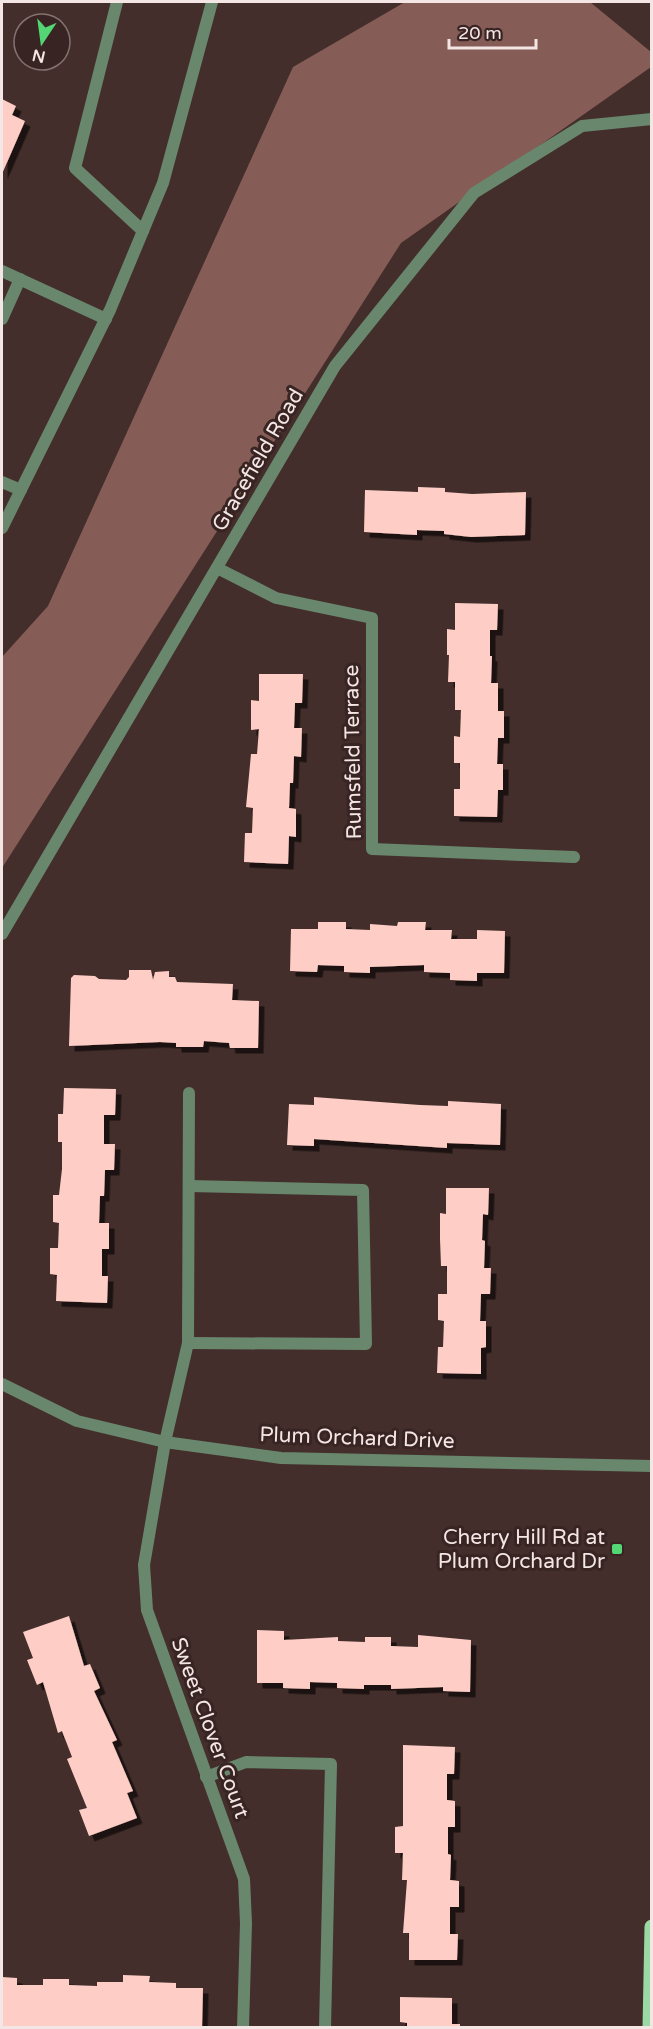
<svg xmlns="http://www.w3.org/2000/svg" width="653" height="2029" viewBox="0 0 653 2029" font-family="'Varela Round',sans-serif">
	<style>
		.forest { fill: #865c56 }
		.building { fill: #fecdc6; filter: url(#shadow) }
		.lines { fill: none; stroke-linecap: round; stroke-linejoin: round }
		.lane { stroke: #69876d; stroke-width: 12 }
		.street { stroke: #69876d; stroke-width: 12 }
		.primary { stroke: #9ad9a3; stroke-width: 15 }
		.poi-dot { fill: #53d673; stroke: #382422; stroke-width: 2 }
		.labels { text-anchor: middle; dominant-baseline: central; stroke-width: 6; stroke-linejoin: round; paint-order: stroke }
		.street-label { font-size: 21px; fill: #f4e6e4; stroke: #382422 }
		.poi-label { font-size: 21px; fill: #f4e6e4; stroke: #382422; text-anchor: end }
	</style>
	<defs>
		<filter id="shadow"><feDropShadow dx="5.5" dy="5.5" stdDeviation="0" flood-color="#0009"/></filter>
	</defs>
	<rect width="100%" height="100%" fill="#432e2b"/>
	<polygon class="forest" points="405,2 590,2 651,52 651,67 401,243 2,868 2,657 48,606 293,67"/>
	<g class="building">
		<polygon points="2,99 16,106 12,115 25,121 2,174"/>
		<polygon points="418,487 445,488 445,492 472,494 526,492 525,535 471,537 444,534 444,531 417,530 417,535 364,532 365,490 418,492"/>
		<polygon points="455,603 498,604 497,630 490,630 490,656 492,656 491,683 498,683 498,711 504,711 504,738 498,738 497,764 503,764 503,790 498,790 497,817 454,816 454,789 460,789 460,763 454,763 454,736 460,737 461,710 455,710 455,682 448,682 449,655 447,655 447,629 455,630"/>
		<polygon points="259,674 303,674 302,703 295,703 294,728 302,728 301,757 294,756 293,783 290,783 289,808 296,809 296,837 289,836 288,864 244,862 245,833 252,833 253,808 246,807 251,754 257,754 259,729 251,730 251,700 259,701"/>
		<polygon points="318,922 346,922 346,929 370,930 370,924 397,926 398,922 426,922 425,930 452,930 451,939 477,939 477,930 505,931 504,973 477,973 477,981 450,980 450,973 424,972 424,965 370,967 370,973 344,972 344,966 318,965 317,972 290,971 291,929 318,929"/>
		<polygon points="129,970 151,970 153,980 155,972 169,971 169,977 175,977 177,982 233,984 232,1000 259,1001 258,1048 230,1048 229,1043 204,1041 203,1047 176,1047 176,1043 160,1042 69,1046 71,978 74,975 95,976 99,979 126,980 129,977"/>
		<polygon points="64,1088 116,1089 115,1115 104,1115 104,1144 115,1144 114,1170 105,1170 104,1196 100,1196 99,1223 109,1223 109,1249 102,1249 102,1276 108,1276 107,1303 56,1301 57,1275 50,1274 50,1248 58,1248 59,1223 53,1222 53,1195 59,1195 62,1169 62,1142 58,1142 58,1114 63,1114"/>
		<polygon points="314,1097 420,1105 448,1106 448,1101 501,1104 500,1145 447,1143 447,1148 314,1139 314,1146 287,1145 289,1104 314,1105"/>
		<polygon points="446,1188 489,1188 488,1215 483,1214 482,1240 485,1241 484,1268 491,1268 490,1294 481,1294 480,1321 486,1321 486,1347 481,1348 481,1374 437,1373 438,1347 443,1347 444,1321 438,1320 438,1294 447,1294 447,1266 441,1266 440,1239 440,1213 446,1214"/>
		<polygon points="69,1616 84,1666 90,1664 100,1688 94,1691 117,1740 112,1742 133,1791 127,1793 137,1818 89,1836 79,1810 87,1808 67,1759 72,1757 62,1731 58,1733 43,1682 37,1685 27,1660 33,1658 23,1632"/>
		<polygon points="257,1630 284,1631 284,1640 338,1637 338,1641 365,1642 365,1637 391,1637 391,1646 418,1647 418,1635 471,1640 470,1692 443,1691 443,1687 391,1689 391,1685 364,1685 364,1689 337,1688 337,1683 310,1682 310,1689 283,1688 283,1683 257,1683"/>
		<polygon points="403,1745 455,1747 454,1774 447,1774 447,1800 455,1801 455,1827 448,1827 448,1854 451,1855 450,1880 459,1881 459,1907 450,1907 450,1934 458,1934 457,1960 409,1960 409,1933 403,1933 407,1880 402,1880 403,1853 395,1853 395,1827 403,1826"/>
		<polygon points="123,1975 150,1976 149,1982 176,1983 176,1988 203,1988 202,2028 2,2028 2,1977 17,1978 17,1985 43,1985 43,1979 69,1979 69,1985 97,1986 97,1982 123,1982"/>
		<polygon points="400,1997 452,1998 452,2024 460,2024 460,2028 407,2028 407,2023 400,2022"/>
	</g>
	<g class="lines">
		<g class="lane">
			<polyline points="117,2 75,168 143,231"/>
			<polyline points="2,271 106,319"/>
			<polyline points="2,319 20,279"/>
			<polyline points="2,482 21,490"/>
			<polyline points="206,1777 246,1762 331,1764 325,2028"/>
		</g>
		<g class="street">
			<polyline points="2,528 110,310 163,183 212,2"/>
			<polyline points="217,568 276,598 372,618 372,849 574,857"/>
			<polyline points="2,934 335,366 474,193 582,126 652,119"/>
			<polyline points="189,1093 188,1343 165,1442 144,1565 147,1610 244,1879 246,1923 243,2028"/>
			<polyline points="188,1343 366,1344 363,1190 189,1186"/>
			<polyline points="2,1384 77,1421 165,1442 281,1458 652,1466"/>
		</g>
		<polyline class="primary" points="650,2028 652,1927"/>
	</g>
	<rect class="poi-dot" x="611" y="1543" width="12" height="12" rx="3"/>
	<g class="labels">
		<g class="street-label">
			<text transform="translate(258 460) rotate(-60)">Gracefield Road</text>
			<text transform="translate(353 752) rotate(-91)">Rumsfeld Terrace</text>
			<text transform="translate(357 1438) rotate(2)">Plum Orchard Drive</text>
			<text transform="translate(210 1728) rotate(70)">Sweet Clover Court</text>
		</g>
		<g class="poi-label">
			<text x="605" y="1537">Cherry Hill Rd at<tspan x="605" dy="24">Plum Orchard Dr</tspan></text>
		</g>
	</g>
	<rect width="653" height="2029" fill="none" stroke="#f4e6e4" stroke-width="6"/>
	<g transform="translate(42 42) rotate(193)"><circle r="28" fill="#382422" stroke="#837270" stroke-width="1.5"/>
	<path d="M0-4.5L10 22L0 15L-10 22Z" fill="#53d673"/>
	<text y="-9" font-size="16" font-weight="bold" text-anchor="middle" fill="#f4e6e4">N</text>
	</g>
	<path d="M449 39v9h87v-9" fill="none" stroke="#f4e6e4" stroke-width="3"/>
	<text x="458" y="39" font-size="18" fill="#f4e6e4" stroke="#382422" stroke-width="4.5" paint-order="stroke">20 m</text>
</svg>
